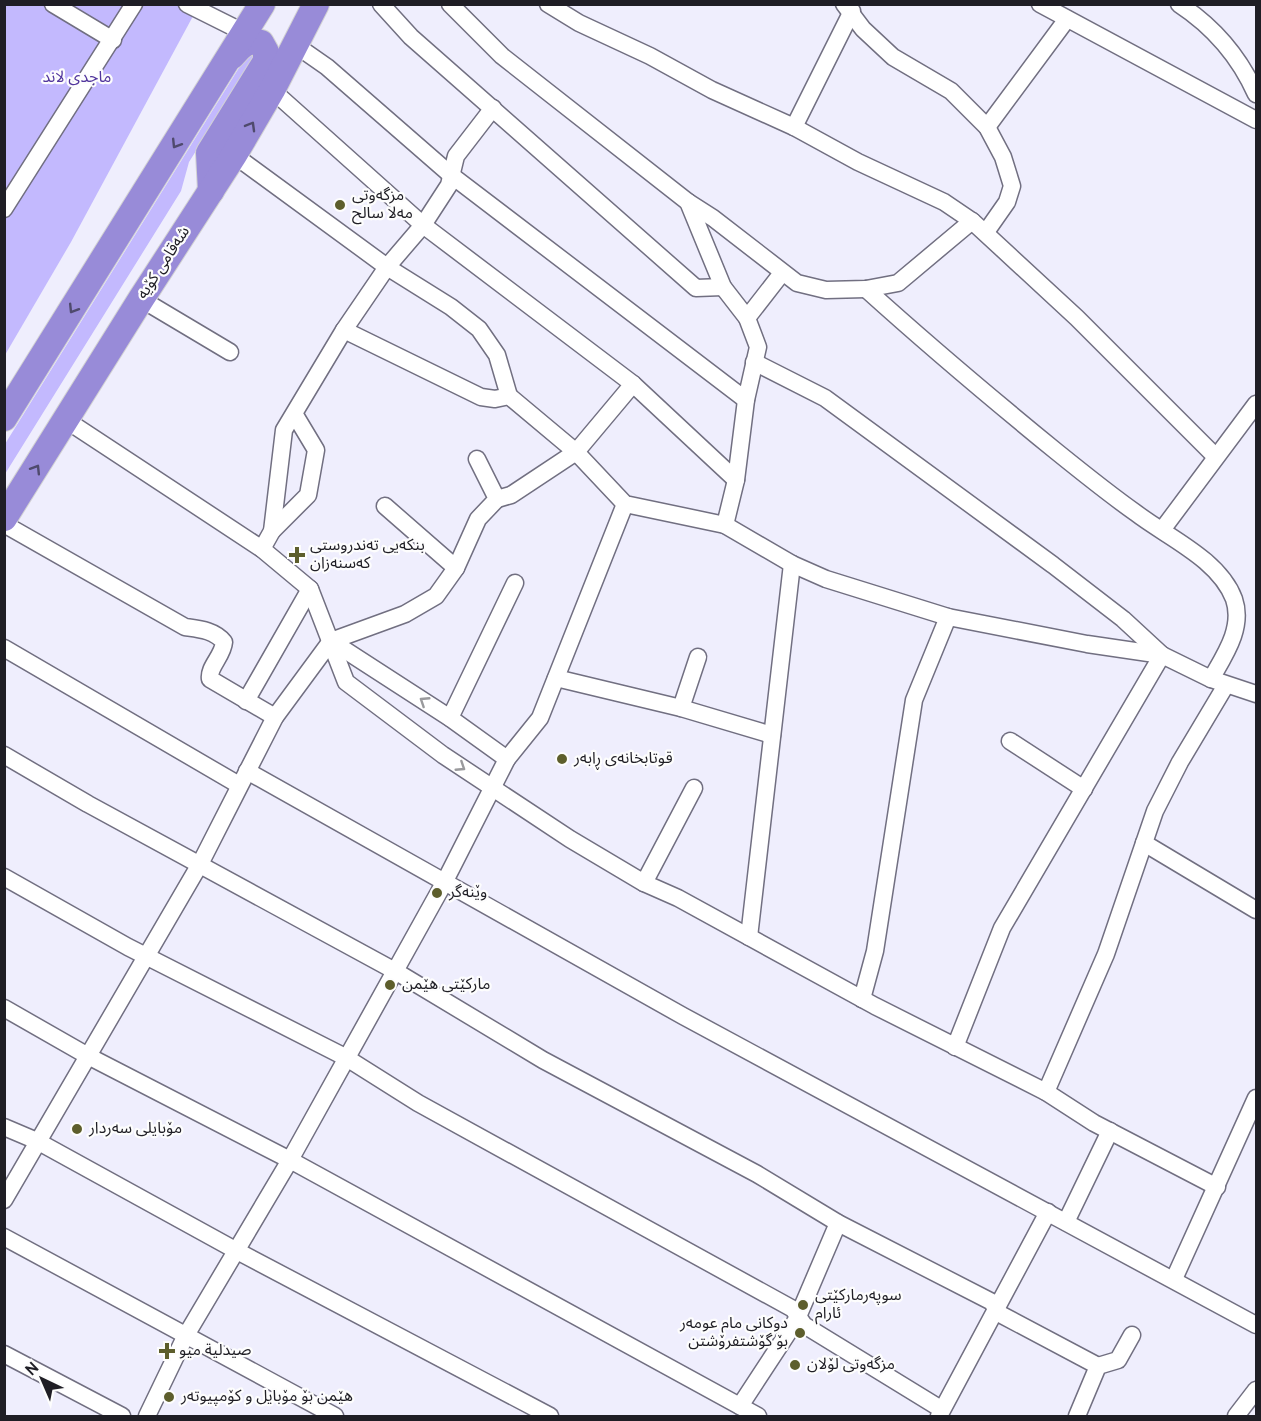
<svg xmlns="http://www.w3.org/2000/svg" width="1261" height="1421" viewBox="0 0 1261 1421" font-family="Overpass,'Noto Sans Arabic',sans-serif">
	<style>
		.green { fill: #c3b9fe }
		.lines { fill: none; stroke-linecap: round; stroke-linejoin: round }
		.minor-casing { stroke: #716f81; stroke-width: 19 }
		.highway-casing { stroke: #d2d2d3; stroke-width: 28 }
		.minor { stroke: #fff; stroke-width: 16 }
		.highway { stroke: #988bd8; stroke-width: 26 }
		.oneway { stroke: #4f4a6d }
		.oneway2 { stroke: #9a9a9d }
		.poi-dot { fill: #5d5e2c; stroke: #fdfdfd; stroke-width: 2 }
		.labels { text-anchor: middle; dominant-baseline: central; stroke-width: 4.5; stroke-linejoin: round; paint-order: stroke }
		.park-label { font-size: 16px; fill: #52369d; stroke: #fdfdfd }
		.poi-label { font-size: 16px; fill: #1f1e25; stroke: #fdfdfd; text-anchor: start }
		.street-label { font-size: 16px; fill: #1f1e25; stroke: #fdfdfd }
	</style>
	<rect width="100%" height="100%" fill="#efeefd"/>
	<g class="green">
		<polygon points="5,5 199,5 71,242 5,355"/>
		<polygon points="247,55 253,56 252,62 189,162 181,191 5,474 5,444"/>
	</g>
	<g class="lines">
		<defs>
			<g id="minor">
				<polyline points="53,4 113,40"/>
				<polyline points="187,4 245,33"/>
				<polyline points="381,4 411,37 696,288 723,287"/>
				<polyline points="450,4 502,56 688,202 723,287 747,318 758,347 746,400 736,480 725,525"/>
				<polyline points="548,4 579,23 650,56 712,90 794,127 858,162 944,202 972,221 1077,318 1215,456"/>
				<polyline points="844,4 863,29 893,57 951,91 987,127 1003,157 1012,186 1007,202 986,232"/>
				<polyline points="1040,4 1256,120"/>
				<path d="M1179,4C1214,27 1239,56 1256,94"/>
				<polyline points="294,44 327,67 451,175 746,400"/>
				<polyline points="272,90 423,225 633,384 736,480"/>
				<polyline points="794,127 852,11"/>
				<polyline points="987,127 1067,19"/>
				<polyline points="234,155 387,267 451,307 479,329 497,355 509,396"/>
				<polyline points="688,202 713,218 797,283 826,290 866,289 898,283 972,221"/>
				<polyline points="4,209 134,4"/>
				<path d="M866,289C928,345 992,399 1057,452C1083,473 1109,494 1136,513C1167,537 1219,559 1234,599C1244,628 1224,656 1211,679"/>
				<polyline points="141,299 230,352"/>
				<polyline points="747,318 782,273"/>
				<polyline points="344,330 387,267 423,225 449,185 456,156 493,108"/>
				<polyline points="754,362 825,398 1053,565 1123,619 1162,655 1002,928 955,1047"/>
				<polyline points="66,420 262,549 310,589 346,682 443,755 570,839 644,883 678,898 875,1006 1046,1092 1094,1123 1217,1187"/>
				<polyline points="497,499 511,495 576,452 633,384"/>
				<polyline points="385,506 456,568"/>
				<path d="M4,524L185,627C199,629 214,630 224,642C223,656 208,667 210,679L275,717"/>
				<polyline points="1162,530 1256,404"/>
				<polyline points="272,531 308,495 316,450 295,415"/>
				<polyline points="262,549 272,531 284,430 344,330 481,397 495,399 509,396 576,452 625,504 725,525 792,564 826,579 948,617 1087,644 1162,655 1211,679 1256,694"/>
				<polyline points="331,641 450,718 507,759"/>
				<polyline points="4,648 239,785"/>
				<polyline points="556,678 681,708 772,735"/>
				<polyline points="246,701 310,589"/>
				<polyline points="681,708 698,657"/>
				<polyline points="450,718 515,583"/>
				<polyline points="1010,741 1084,789"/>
				<polyline points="4,755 88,804 395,971 543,1060 757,1174 838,1223 992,1302 998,1313 1098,1366"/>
				<polyline points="247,771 683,1016 1256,1325"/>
				<polyline points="1144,843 1256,910"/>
				<polyline points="4,877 128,947 345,1057 418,1103 793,1309 804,1325 941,1409"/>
				<polyline points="644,883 694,788"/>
				<polyline points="749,937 792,564"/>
				<polyline points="862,999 875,951 914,700 948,617"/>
				<polyline points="4,1008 88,1056 290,1160 758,1416"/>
				<polyline points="1046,1092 1106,954 1155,811 1180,762 1226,685"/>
				<polyline points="4,1127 37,1141 237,1251 550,1416"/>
				<polyline points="4,1200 200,864 275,717 331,641 405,614 436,596 456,568 478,519 497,499 477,459"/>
				<polyline points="1066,1222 1110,1131"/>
				<polyline points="4,1237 335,1416"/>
				<polyline points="1174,1279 1256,1098"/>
				<polyline points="4,1354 122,1416"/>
				<polyline points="740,1406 797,1319 838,1223"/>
				<polyline points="147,1416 185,1337 290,1160 444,883 507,759 540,718 625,504"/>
				<polyline points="939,1416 1048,1212"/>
				<polyline points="1077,1416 1098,1366 1118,1360 1132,1335"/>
				<polyline points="1236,1416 1256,1390"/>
			</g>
			<g id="highway">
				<path d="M211,191L209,153L266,61V52L261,43C247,38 241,46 232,56"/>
				<polyline points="4,418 262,4"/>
				<polyline points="4,518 141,299 234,155 272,90 316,4"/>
			</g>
		</defs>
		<use href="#minor" class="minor-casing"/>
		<use href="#highway" class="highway-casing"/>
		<use href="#minor" class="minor"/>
		<use href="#highway" class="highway"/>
	</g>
	<defs><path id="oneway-chevron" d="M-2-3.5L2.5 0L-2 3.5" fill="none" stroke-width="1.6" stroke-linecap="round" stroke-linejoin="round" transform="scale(1.5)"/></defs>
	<g class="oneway">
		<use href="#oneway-chevron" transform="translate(251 126) rotate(-60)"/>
		<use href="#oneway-chevron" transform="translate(176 144) rotate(122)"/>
		<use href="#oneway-chevron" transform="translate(73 309) rotate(122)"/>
		<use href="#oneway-chevron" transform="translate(36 469) rotate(-58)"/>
	</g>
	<g class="oneway2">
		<use href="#oneway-chevron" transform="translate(424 701) rotate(-147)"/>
		<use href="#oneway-chevron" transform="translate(461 767) rotate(33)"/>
	</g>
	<g class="poi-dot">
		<circle cx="340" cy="205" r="6"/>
		<path d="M294 546h6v6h6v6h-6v6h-6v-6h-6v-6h6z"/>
		<circle cx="562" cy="759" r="6"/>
		<circle cx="437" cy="893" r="6"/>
		<circle cx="390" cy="985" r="6"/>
		<circle cx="77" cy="1129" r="6"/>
		<circle cx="803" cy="1305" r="6"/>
		<circle cx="800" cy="1333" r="6"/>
		<path d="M164 1342h6v6h6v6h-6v6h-6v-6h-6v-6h6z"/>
		<circle cx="795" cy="1365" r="6"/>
		<circle cx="169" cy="1397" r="6"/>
	</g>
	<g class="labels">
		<g class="park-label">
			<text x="77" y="78">ماجدی لاند</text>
		</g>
		<g class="poi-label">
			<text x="352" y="196">مزگەوتی<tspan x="352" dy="18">مەلا سالح</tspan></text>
			<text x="310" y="546">بنکەیی تەندروستی<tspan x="310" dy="18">کەسنەزان</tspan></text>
			<text x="574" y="759">قوتابخانەی ڕابەر</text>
			<text x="449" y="893">وێنەگر</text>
			<text x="402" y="985">مارکێتی هێمن</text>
			<text x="89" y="1129">مۆبایلی سەردار</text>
			<text x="815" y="1296">سوپەرمارکێتی<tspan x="815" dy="18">ئارام</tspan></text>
			<text x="788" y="1324" text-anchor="end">دوکانی مام عومەر<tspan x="788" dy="18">بۆ گۆشتفرۆشتن</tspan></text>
			<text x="179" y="1351">صيدلية ميو</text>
			<text x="807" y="1365">مزگەوتی لۆلان</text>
			<text x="181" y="1397">هێمن بۆ مۆبایل و کۆمپیوتەر</text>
		</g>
		<g class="street-label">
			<text transform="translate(164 263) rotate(-57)">شەقامی کۆیە</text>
		</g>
	</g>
	<rect width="1261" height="1421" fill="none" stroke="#1f1e25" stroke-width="12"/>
	<g transform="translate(42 1379) rotate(316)" stroke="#fdfdfd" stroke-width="4.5" paint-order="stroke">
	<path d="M0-4.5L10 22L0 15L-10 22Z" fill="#1f1e25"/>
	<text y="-9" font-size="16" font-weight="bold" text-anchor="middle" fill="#1f1e25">N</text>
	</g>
</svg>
